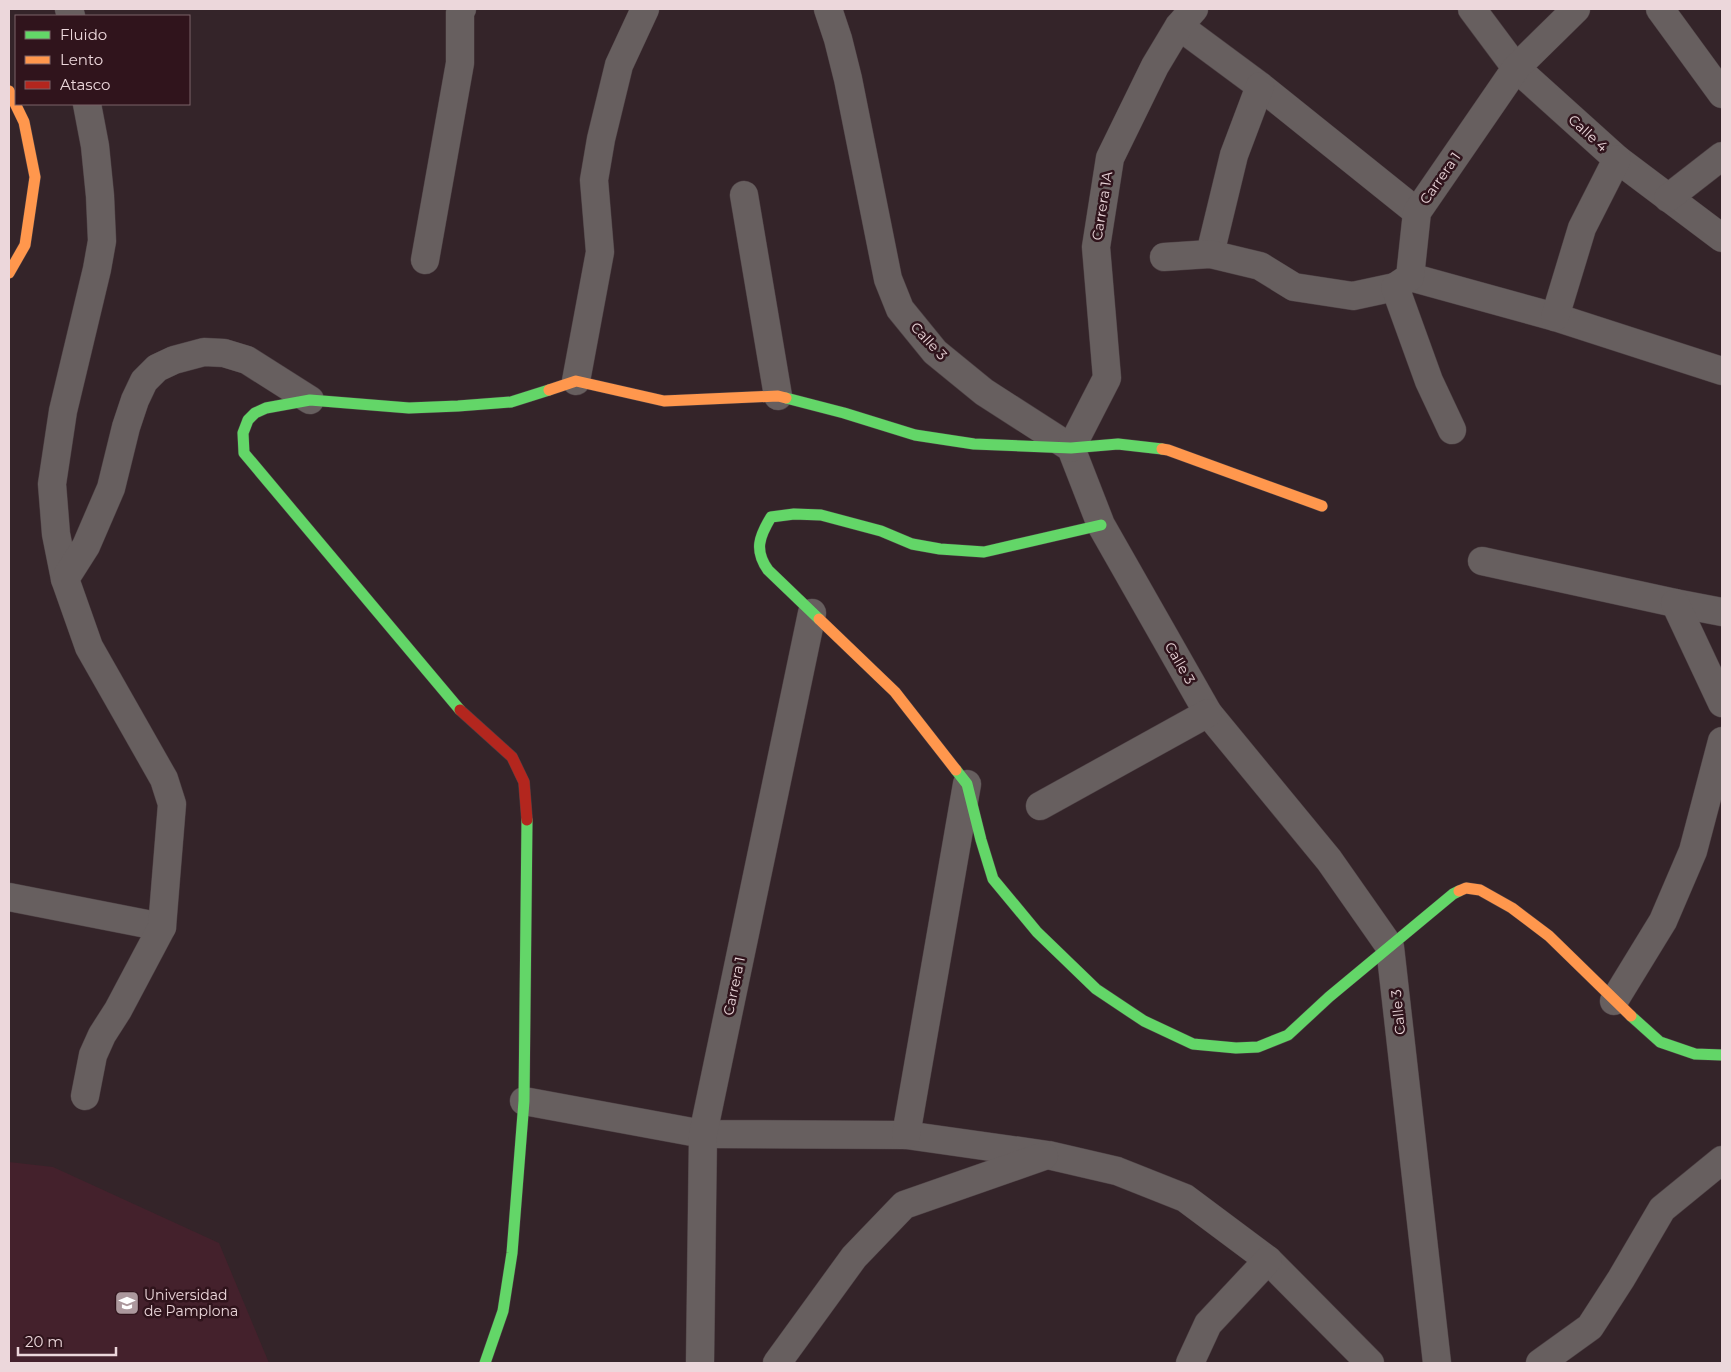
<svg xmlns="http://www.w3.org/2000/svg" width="1731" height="1372" viewBox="0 0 1731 1372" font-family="Montserrat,sans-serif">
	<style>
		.built { fill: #44212c }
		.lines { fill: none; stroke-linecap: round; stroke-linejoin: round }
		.street-casing { stroke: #4c3f43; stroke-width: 29 }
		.fast-casing { stroke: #4c3f43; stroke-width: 12 }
		.slow-casing { stroke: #4c3f43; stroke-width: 12 }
		.jam-casing { stroke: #4c3f43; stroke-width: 12 }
		.street { stroke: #675f5f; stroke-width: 28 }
		.fast { stroke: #63d668; stroke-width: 11 }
		.slow { stroke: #ff974d; stroke-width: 11 }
		.jam { stroke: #b3261e; stroke-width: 11 }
		.labels { text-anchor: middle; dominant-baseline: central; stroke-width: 5; stroke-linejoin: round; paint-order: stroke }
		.street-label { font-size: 14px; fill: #ecd7db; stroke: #30141c }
		.poi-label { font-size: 14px; fill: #ecd7db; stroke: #30141c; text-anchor: start }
	</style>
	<rect width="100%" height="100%" fill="#342429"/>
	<polygon class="built" points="9,1162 53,1167 219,1243 269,1363 9,1363"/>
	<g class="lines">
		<defs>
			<g id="street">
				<polyline points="69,9 71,16"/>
				<polyline points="828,9 838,39 848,79 888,279 900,309 935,352 984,392 1071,448 1101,525 1208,713 1329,860 1390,947 1437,1363"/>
				<polyline points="1472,9 1516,68 1617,159 1722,238"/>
				<polyline points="1660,9 1722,94"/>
				<polyline points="1179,26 1260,86 1417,212"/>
				<polyline points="744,195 778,396"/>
				<polyline points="1668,198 1722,156"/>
				<polyline points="1210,254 1234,155 1260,86"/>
				<polyline points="1164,257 1210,254 1260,266 1294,287 1353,296 1395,287"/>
				<polyline points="425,260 460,63 460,12 462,9"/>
				<polyline points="1410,277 1555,317 1722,371"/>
				<polyline points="1555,317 1582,228 1617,159"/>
				<polyline points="576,381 600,252 594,180 601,139 619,65 645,9"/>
				<polyline points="1452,430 1429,381 1395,287 1410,277 1417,212 1516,68 1576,9"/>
				<polyline points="1071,448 1107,378 1096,247 1110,158 1155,66 1179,26 1194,9"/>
				<polyline points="1482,561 1675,603 1722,612"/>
				<polyline points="65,579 56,534 52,484 63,411 97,269 102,241 100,196 95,146 87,104"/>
				<polyline points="1675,603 1722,703"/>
				<polyline points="1040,806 1208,713"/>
				<polyline points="9,897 162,927"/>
				<polyline points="1614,1001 1663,921 1693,851 1722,741"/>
				<polyline points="85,1096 93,1055 102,1035 118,1010 162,927 172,804 164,779 89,647 65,579 86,546 111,488 126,427 135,400 144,381 157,368 174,360 204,352 224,353 247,360 310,400"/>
				<polyline points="524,1101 703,1134 906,1135 1048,1155 1117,1171 1185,1198 1268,1260 1370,1363"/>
				<polyline points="906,1135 967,784"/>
				<polyline points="700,1363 703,1134 812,613"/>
				<polyline points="777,1363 854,1257 904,1205 1044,1156"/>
				<polyline points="1190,1363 1208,1324 1268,1260"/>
				<polyline points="1540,1363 1590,1327 1621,1279 1662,1209 1722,1160"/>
			</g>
			<g id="fast">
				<polyline points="786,398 844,413 915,435 974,444 1071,448 1118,444 1162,449"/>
				<path d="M819,619L768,570C754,550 759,537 771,517L794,514L821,515L881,531L912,544L940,549L984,552L1101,525"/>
				<polyline points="460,710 244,453 243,433 248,420 255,413 266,408 310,400 409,408 458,406 511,402 549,390"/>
				<polyline points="956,770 967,784 981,840 993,879 1037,932 1096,989 1144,1021 1193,1044 1236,1048 1258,1047 1288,1035 1329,997 1453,894 1459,891"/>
				<polyline points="1631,1016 1660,1042 1695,1054 1722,1055"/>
				<polyline points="485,1363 503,1311 512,1253 524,1101 527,820"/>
			</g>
			<g id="slow">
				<polyline points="9,91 24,122 35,177 25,245 9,273"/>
				<polyline points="549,390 576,381 664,401 778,396 786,398"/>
				<polyline points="1162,449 1168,450 1322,506"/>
				<polyline points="819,619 895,692 956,770"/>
				<polyline points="1459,891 1466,888 1480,890 1512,908 1549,936 1631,1016"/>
			</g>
			<polyline id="jam" points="460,710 512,757 524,782 527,820"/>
		</defs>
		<use href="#street" class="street-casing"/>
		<use href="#fast" class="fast-casing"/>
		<use href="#slow" class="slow-casing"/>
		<use href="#jam" class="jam-casing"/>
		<use href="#street" class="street"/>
		<use href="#fast" class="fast"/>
		<use href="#slow" class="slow"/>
		<use href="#jam" class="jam"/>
	</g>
	<defs>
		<symbol id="university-square" viewBox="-11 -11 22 22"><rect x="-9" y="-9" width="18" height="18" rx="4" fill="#ac989d" stroke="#30141c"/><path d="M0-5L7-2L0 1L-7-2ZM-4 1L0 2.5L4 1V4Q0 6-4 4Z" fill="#fff"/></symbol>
	</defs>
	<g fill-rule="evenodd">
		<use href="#university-square" x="113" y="1289" width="28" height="28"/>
	</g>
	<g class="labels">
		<g class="street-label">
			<text transform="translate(1588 133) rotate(42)">Calle 4</text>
			<text transform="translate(1440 178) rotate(-55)">Carrera 1</text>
			<text transform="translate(1102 206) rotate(-81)">Carrera 1A</text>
			<text transform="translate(929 341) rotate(47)">Calle 3</text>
			<text transform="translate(1180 663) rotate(60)">Calle 3</text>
			<text transform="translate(734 986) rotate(-78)">Carrera 1</text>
			<text transform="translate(1398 1012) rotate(-96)">Calle 3</text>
		</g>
		<g class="poi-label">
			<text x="144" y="1295">Universidad<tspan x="144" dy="16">de Pamplona</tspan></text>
		</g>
	</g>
	<rect width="1731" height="1372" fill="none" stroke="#ecd7db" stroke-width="20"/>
	<rect x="15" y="15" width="175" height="90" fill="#30141c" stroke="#7b6268"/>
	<rect x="25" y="31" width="25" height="8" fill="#63d668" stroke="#7b6268"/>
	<text x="60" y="40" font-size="15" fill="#ecd7db">Fluido</text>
	<rect x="25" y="56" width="25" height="8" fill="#ff974d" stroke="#7b6268"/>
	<text x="60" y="65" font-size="15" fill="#ecd7db">Lento</text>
	<rect x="25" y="81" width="25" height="8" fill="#b3261e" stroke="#7b6268"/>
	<text x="60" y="90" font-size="15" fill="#ecd7db">Atasco</text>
	<path d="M18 1347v8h98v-8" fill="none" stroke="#ecd7db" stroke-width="2.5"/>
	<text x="25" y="1347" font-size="15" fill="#ecd7db" stroke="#30141c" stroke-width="4" paint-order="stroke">20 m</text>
</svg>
